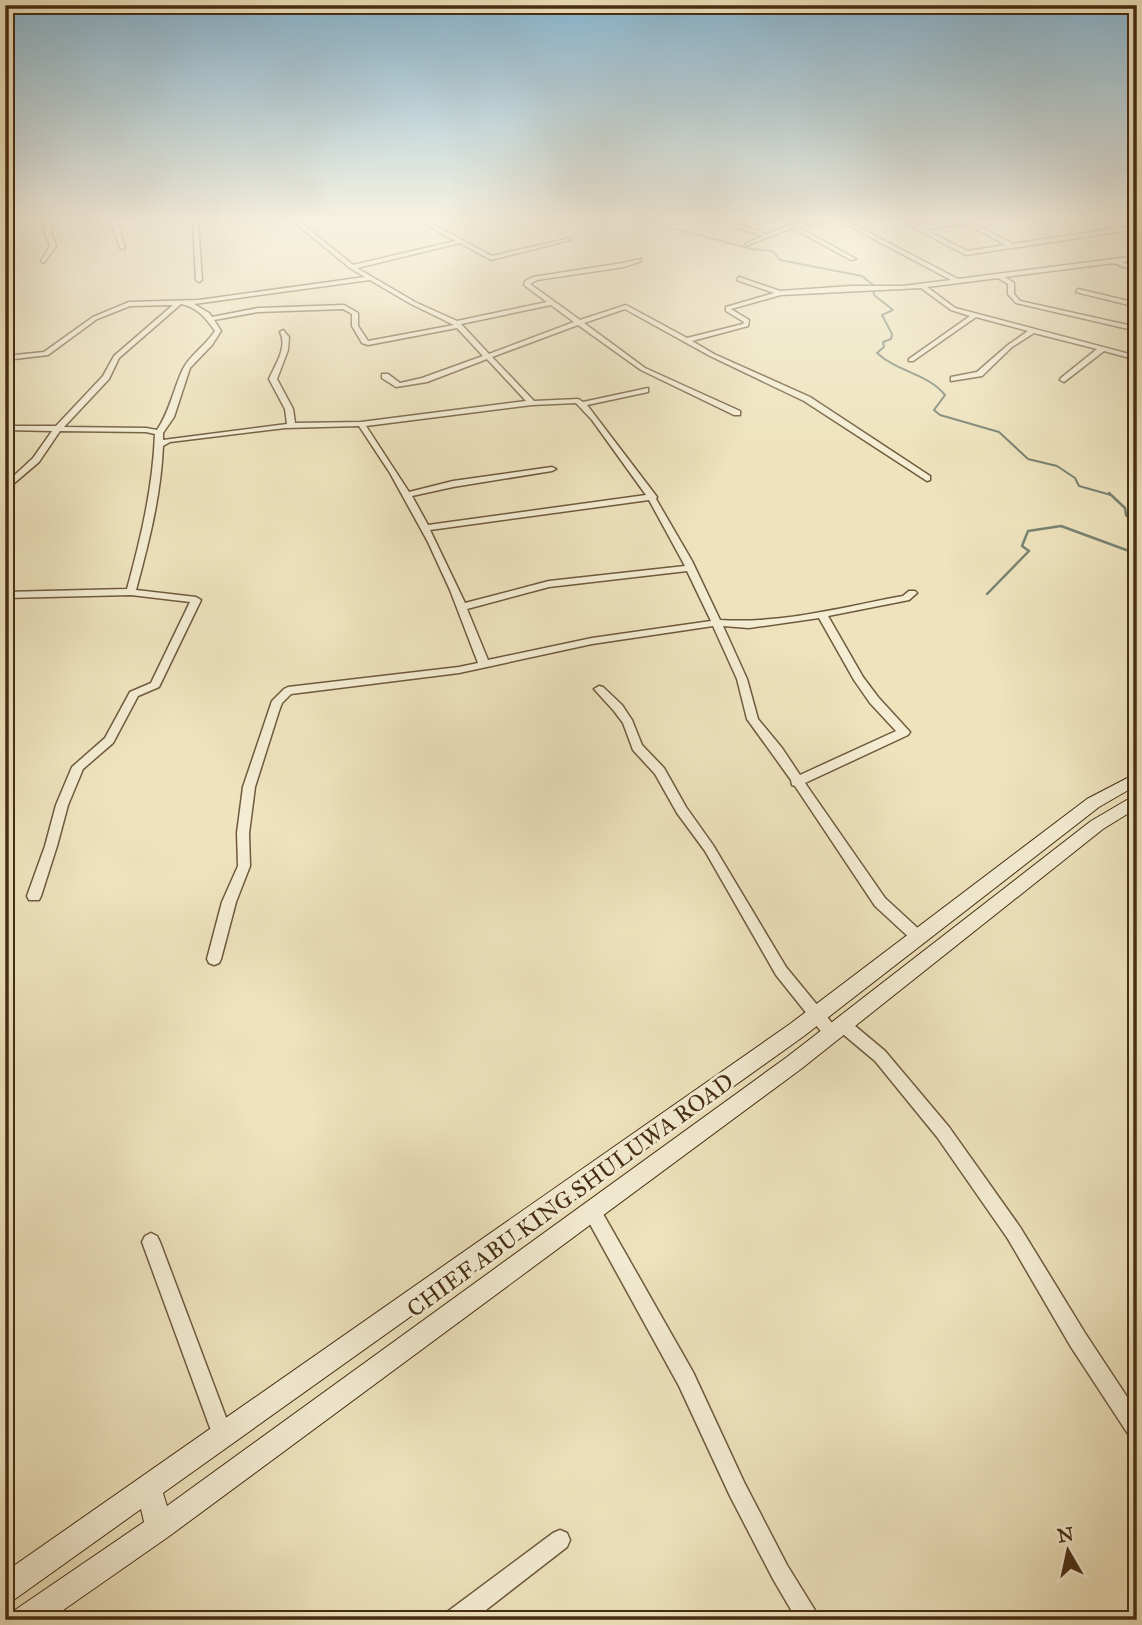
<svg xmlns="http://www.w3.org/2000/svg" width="1142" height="1625" viewBox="0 0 1142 1625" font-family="'IM FELL Great Primer',serif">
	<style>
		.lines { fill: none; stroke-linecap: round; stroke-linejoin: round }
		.stream-far1 { stroke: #788374; stroke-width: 2 }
		.stream { stroke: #788374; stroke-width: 2.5 }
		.street-casing { stroke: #6f5a3d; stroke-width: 3 }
		.secondary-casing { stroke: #452d12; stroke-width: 2 }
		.street { fill: #f4edd4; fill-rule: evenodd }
		.secondary { fill: #f4edd4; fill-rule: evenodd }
		.labels { text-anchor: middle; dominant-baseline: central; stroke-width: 6; stroke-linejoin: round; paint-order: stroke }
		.near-street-label { font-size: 23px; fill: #452d12; stroke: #f4edd4 }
	</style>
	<rect width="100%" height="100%" fill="#eee3bd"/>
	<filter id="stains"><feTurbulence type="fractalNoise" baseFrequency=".00286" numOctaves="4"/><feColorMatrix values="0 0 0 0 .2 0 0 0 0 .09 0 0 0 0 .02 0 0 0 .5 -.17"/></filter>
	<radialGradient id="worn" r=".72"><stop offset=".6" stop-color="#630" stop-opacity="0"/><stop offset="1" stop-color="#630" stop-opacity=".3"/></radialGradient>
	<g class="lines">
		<path class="stream-far1" d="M645,221L752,249L773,251L780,260L862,276L873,285L874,295L893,310L882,315L892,334L891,339L883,342L884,347L877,353C897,372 927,373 945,395L934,410L940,415L999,432L1028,459L1057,466L1075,478L1079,486L1111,495"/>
		<polyline class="stream" points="987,594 1029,551 1022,546 1028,531 1061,526 1129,551 1135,531 1134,523 1126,515 1125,508 1109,493"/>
		<defs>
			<g id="street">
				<polygon points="46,221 52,221 51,233 56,246 44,263 41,261 50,246 45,233"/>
				<polygon points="111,221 117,221 125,249 120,248"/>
				<polygon points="193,221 198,222 202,280 199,282 196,280"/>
				<path d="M293,221H299L353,265L455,241L420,221H427L492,256L570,238V240L491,260L460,243L357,268L415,302L457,321L547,302L524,285L525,281L533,277L623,263L641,259V261L624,267L537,280L530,284L580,320L626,305L687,338L743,324L744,322L726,311V307L774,293L737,280L739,277L780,291L851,286H903L951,280L840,221H847L958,279L1137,256V260L1122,262L1137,268V272L1114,263L1005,277L1014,283V294L1020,301L1137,327V331L1016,303L1008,294V284L998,278L927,287L955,308L1137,356V360L1104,351L1064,382L1060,380L1061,378L1097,349L1034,333L1012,347L982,376L951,381V377L977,372L1008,345L1028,331L976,317L913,361H909V359L970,316L951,310L921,288L781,295L731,309L749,320L748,326L692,341L714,354L810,397L930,476V480L927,481L804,401L710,356L625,309L584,323L645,368L740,411V415H734L641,370L578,325L492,357L534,401L578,399L583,402L648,388V392L587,405L657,497L656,499L692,561L720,620C782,624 843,607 903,596L909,591H915L917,593L909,600L828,616L863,677L878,697L910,732L908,735L805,783L885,898L923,933L925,937L923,941L918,943L913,941L875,906L795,786L792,785L791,780L747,719L737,679L713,626L592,644L459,673L291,694L282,703L279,711L255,787L249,833L250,866L236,902L221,959L219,963L214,965L209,963L207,959L222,902L238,866L237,833L243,787L272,701L284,689L288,687L459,667L478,663L450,590L428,542L390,473L359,426L285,428L170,442L163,446C161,495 149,542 136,590L196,597L201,600L159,687L138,696L113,743L83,769L68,805L57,846L41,896L39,900H29L27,896L45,846L56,805L72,767L105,738L130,692L151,683L190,602L131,595L5,598V592L127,589C141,538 153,487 155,434L146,432L60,431L39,462L5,491V484L33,458L52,431L5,430V426H56L103,376L114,356L173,305L130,306L97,319L48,355L6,360L5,356L44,352L93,317L129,302L199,300L365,277L350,268ZM370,280L411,304L454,325L368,341L358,326V313L344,305L258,308L212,317L209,313L194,304ZM181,304C197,307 206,318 215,331C206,345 189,356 183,369C173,390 170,411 157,430L146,428L64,427L109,379L119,358ZM551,305L574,322L489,354L461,324ZM343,309L352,314V326L362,343L368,345L457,328L483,356L422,378L400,383L388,374H382V378L396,387L427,382L487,359L526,401L361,422L295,423L293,409L277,379L288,350L289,337L283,330L280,332C288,347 275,365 269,379L285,409L287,424L163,440V433L174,417L190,368L212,345L221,331L214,320L258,312ZM576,403L592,420L646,495L428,525L412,496L453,487L552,471L556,469L552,467L453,481L409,492L366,426L532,405ZM649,500L685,566L549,581L465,603L430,530ZM687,571L711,621L592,638L488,660L467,609L549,587ZM819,618L854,680L870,703L896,731L800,775L782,748L758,719L747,679L723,626L749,628Z"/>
				<polygon points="717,221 725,221 767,234 792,224 832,221 798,227 856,259 851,260 792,228 745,246 745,244 763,236"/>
				<path d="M901,221H908L918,226L970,221L1013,244L1137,225V229L966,255ZM967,224L1006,245L967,251L924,229Z"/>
				<polygon points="1078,289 1137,303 1137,307 1076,292"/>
				<polygon points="599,686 603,687 622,705 632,720 642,745 664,768 686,807 713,845 786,967 837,1029 839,1034 837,1039 832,1041 827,1039 776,975 705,851 677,813 655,774 633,750 623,723 614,711 594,689"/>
				<polygon points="843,1019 848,1020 885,1051 949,1127 1020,1227 1085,1333 1137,1412 1137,1440 1130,1437 1071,1347 1008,1239 937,1137 875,1061 838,1030 836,1025 838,1020"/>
				<polygon points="592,1203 598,1205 693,1372 744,1482 787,1565 821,1620 797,1620 773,1579 730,1496 679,1386 586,1217 584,1211 586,1205"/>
				<polygon points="151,1233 157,1236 160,1242 233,1436 230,1443 223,1446 216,1443 213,1436 142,1242 145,1236"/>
				<polygon points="560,1530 567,1533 570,1540 567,1547 473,1620 444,1620 447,1612 553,1533"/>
			</g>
			<polygon id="secondary" points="1137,773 1137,785 1099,807 804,1036 163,1493 167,1506 787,1057 1091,821 1137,794 1137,808 1103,829 801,1069 168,1537 49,1620 11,1620 15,1610 144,1522 141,1509 15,1599 5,1603 5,1572 790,1024 1087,799"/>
		</defs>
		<use href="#street" class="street-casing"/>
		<use href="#secondary" class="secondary-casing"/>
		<use href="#street" class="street"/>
		<use href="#secondary" class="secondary"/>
	</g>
	<linearGradient id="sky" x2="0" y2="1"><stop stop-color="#89b8d4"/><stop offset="0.49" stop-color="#f7f2e1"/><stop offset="1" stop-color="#f7f2e1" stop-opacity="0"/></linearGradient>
	<rect width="1142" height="448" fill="url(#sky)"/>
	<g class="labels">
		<g class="near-street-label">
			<text transform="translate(570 1195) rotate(-36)">CHIEF ABU KING SHULUWA ROAD</text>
		</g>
	</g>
	<rect width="1142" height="1625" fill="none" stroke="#eee3bd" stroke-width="28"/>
	<rect x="7" y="7" width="1128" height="1611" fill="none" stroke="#452d12" stroke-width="3.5"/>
	<rect x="14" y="14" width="1114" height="1597" fill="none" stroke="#452d12" stroke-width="2"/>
	<g transform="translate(1068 1551) rotate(351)" stroke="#f4edd4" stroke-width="5" paint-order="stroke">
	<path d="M0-5L12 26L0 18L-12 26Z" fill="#452d12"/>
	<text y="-10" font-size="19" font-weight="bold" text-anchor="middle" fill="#452d12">N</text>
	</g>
	<rect width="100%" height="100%" filter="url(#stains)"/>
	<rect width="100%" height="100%" fill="url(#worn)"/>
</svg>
